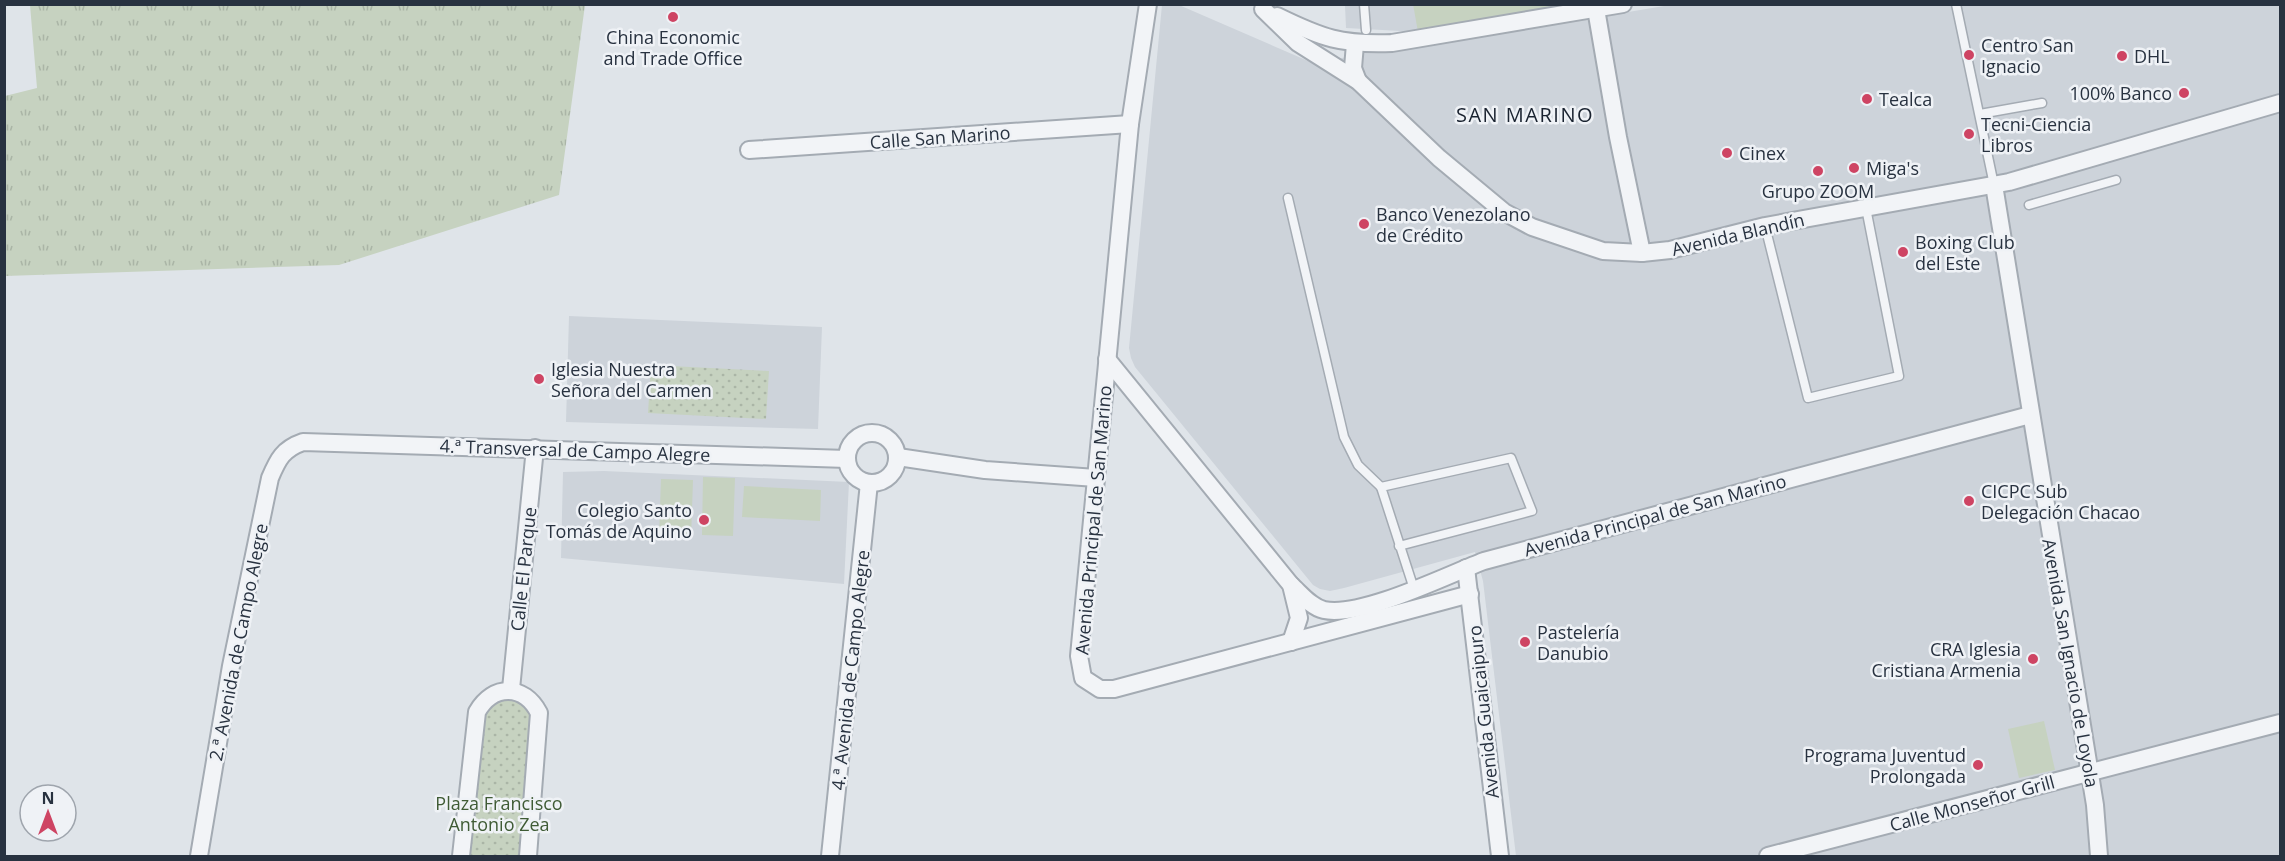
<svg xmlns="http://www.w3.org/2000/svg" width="2285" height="861" viewBox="0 0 2285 861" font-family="'Open Sans',sans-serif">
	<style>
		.built { fill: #cdd3da }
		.grass { fill: url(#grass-tufts) }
		.park { fill: url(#park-dots) }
		.pitch { fill: #c6d2c0 }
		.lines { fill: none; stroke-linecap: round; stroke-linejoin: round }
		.lane-casing { stroke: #a4abb3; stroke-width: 11 }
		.street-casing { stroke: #a4abb3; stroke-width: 20 }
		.lane { stroke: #f2f4f7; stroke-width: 8 }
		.street { stroke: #f2f4f7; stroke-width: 16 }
		.poi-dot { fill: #ce4463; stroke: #eff2f6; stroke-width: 2 }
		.labels { text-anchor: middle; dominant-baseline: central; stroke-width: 5; stroke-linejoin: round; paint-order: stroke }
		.poi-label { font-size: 18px; fill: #283240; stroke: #eff2f6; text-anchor: start }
		.street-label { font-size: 18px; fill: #283240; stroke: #eff2f6 }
		.park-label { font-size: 18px; fill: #3f5b35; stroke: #eff2f6 }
		.neighbourhood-label { font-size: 20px; letter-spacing: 1.5px; fill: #1a2330; stroke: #eff2f6 }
	</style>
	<defs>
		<pattern id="grass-tufts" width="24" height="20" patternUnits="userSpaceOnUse" patternTransform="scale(1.5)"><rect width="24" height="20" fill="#c6d2c0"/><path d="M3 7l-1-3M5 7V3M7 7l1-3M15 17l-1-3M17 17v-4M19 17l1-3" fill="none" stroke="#aab5a6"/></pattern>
		<pattern id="park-dots" width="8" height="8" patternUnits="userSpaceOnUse" patternTransform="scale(1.5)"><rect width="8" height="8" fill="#c6d2c0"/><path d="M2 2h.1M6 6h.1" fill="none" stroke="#aab5a6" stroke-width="1.8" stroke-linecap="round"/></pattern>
	</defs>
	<rect width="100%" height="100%" fill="#dfe4e9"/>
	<g class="built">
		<polygon points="1162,5 1179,5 1315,64 1369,52 1409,49 1670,5 2280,5 2280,856 1516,856 1483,581 1475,552 1344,588 1330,591 1320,589 1313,585 1135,367 1131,358 1129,348"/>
		<polygon points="1345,5 1559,5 1418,32 1346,28"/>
		<polygon points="569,316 822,327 818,429 566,422"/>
		<polygon points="604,471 849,482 844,584 561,558 563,472"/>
	</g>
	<polygon class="grass" points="30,5 585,5 559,195 339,265 5,276 5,96 37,88"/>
	<g class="park">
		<polygon points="651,365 769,371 766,419 648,413"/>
		<polygon points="490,696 534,704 528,856 461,856 477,712"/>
	</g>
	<g class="pitch">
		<polygon points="1413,4 1559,5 1418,32"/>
		<polygon points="703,477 735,478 733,536 702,535"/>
		<polygon points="661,479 693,480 691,538 659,537"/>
		<polygon points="744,486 821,490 820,521 742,517"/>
		<polygon points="2044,721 2055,770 2019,778 2008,729"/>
	</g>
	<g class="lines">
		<defs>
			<g id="lane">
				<polyline points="1364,4 1366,30"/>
				<polyline points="1956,4 1994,185"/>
				<polyline points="1980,114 2042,103"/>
				<polyline points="1288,198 1344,437 1358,465 1381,487"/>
				<polyline points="2029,205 2116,180"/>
				<polyline points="1765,226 1808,398 1899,376 1866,208"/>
				<polyline points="1399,546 1532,511 1511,458 1381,487 1414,589"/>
			</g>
			<g id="street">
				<polyline points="1148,4 1130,124 1079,656 1083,678 1100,689 1114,689 1470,594"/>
				<polyline points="1263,9 1298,43 1358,81 1439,158 1504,212 1532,227 1603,251 1642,253 1670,250 1765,226 2009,182 2280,103"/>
				<polyline points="1596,9 1618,137 1642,253"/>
				<path d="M1277,16C1322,38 1341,45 1392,43L1623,4"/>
				<polyline points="1355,44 1353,68 1358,81"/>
				<polyline points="749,150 1130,124"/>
				<polyline points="1994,185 2095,805 2099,856"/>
				<polyline points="1107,359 1291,585 1299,618 1291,642"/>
				<circle cx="872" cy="458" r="25"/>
				<polyline points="898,457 985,470 1096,478"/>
				<polyline points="1466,568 1500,856"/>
				<path d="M1291,585C1301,594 1311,607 1324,610C1361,618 1447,575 1484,561L2030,415"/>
				<polyline points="511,689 535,448"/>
				<path d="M199,856L231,666L270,478C278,459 283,449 303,442L847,459"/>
				<path d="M461,856L477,712C493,684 524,684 539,713L528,856"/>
				<polyline points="830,856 869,483"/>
				<polyline points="1768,856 2280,723"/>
			</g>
		</defs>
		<use href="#lane" class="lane-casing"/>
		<use href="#street" class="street-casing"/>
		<use href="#lane" class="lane"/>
		<use href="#street" class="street"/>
	</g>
	<g class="poi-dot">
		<circle cx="673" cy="17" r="6"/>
		<circle cx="1969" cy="55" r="6"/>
		<circle cx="2122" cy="56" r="6"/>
		<circle cx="2184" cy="93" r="6"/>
		<circle cx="1867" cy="99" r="6"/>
		<circle cx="1969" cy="134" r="6"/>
		<circle cx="1727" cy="153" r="6"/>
		<circle cx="1854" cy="168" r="6"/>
		<circle cx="1818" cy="171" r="6"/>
		<circle cx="1364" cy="224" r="6"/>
		<circle cx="1903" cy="252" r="6"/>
		<circle cx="539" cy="379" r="6"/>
		<circle cx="1969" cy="501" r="6"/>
		<circle cx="704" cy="520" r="6"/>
		<circle cx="1525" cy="642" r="6"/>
		<circle cx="2033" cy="659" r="6"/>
		<circle cx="1978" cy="765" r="6"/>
	</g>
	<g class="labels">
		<g class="poi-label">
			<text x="673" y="37" text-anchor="middle">China Economic<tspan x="673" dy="21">and Trade Office</tspan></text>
			<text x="1981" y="45">Centro San<tspan x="1981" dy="21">Ignacio</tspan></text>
			<text x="2134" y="56">DHL</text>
			<text x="2172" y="93" text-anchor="end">100% Banco</text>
			<text x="1879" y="99">Tealca</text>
			<text x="1981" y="124">Tecni-Ciencia<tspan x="1981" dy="21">Libros</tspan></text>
			<text x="1739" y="153">Cinex</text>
			<text x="1866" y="168">Miga's</text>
			<text x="1818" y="191" text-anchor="middle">Grupo ZOOM</text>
			<text x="1376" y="214">Banco Venezolano<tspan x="1376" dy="21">de Crédito</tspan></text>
			<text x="1915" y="242">Boxing Club<tspan x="1915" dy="21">del Este</tspan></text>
			<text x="551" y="369">Iglesia Nuestra<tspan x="551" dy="21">Señora del Carmen</tspan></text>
			<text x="1981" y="491">CICPC Sub<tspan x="1981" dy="21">Delegación Chacao</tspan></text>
			<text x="692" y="510" text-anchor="end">Colegio Santo<tspan x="692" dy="21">Tomás de Aquino</tspan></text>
			<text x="1537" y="632">Pastelería<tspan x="1537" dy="21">Danubio</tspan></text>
			<text x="2021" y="649" text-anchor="end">CRA Iglesia<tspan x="2021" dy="21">Cristiana Armenia</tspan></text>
			<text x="1966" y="755" text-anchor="end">Programa Juventud<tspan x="1966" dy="21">Prolongada</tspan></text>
		</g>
		<g class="street-label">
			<text transform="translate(940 137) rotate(-4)">Calle San Marino</text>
			<text transform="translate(1738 234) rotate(-13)">Avenida Blandín</text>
			<text transform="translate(575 450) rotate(2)">4.ª Transversal de Campo Alegre</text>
			<text transform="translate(1655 515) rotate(-15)">Avenida Principal de San Marino</text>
			<text transform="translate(1093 520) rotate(-85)">Avenida Principal de San Marino</text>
			<text transform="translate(523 569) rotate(-84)">Calle El Parque</text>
			<text transform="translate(238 642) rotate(-79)">2.ª Avenida de Campo Alegre</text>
			<text transform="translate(2071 663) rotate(80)">Avenida San Ignacio de Loyola</text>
			<text transform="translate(850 670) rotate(-84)">4.ª Avenida de Campo Alegre</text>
			<text transform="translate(1483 712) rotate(-96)">Avenida Guaicaipuro</text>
			<text transform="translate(1972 803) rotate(-15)">Calle Monseñor Grill</text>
		</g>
		<g class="park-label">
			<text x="499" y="803">Plaza Francisco<tspan x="499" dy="21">Antonio Zea</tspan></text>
		</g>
		<g class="neighbourhood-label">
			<text x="1525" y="114">SAN MARINO</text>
		</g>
	</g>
	<rect width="2285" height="861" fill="none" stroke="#283240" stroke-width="12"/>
	<g transform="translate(48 813)"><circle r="28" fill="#eff2f6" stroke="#9fa5ad" stroke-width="1.5"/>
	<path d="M0-4.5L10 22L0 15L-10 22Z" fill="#ce4463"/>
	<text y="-9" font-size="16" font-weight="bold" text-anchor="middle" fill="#283240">N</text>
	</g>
</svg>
